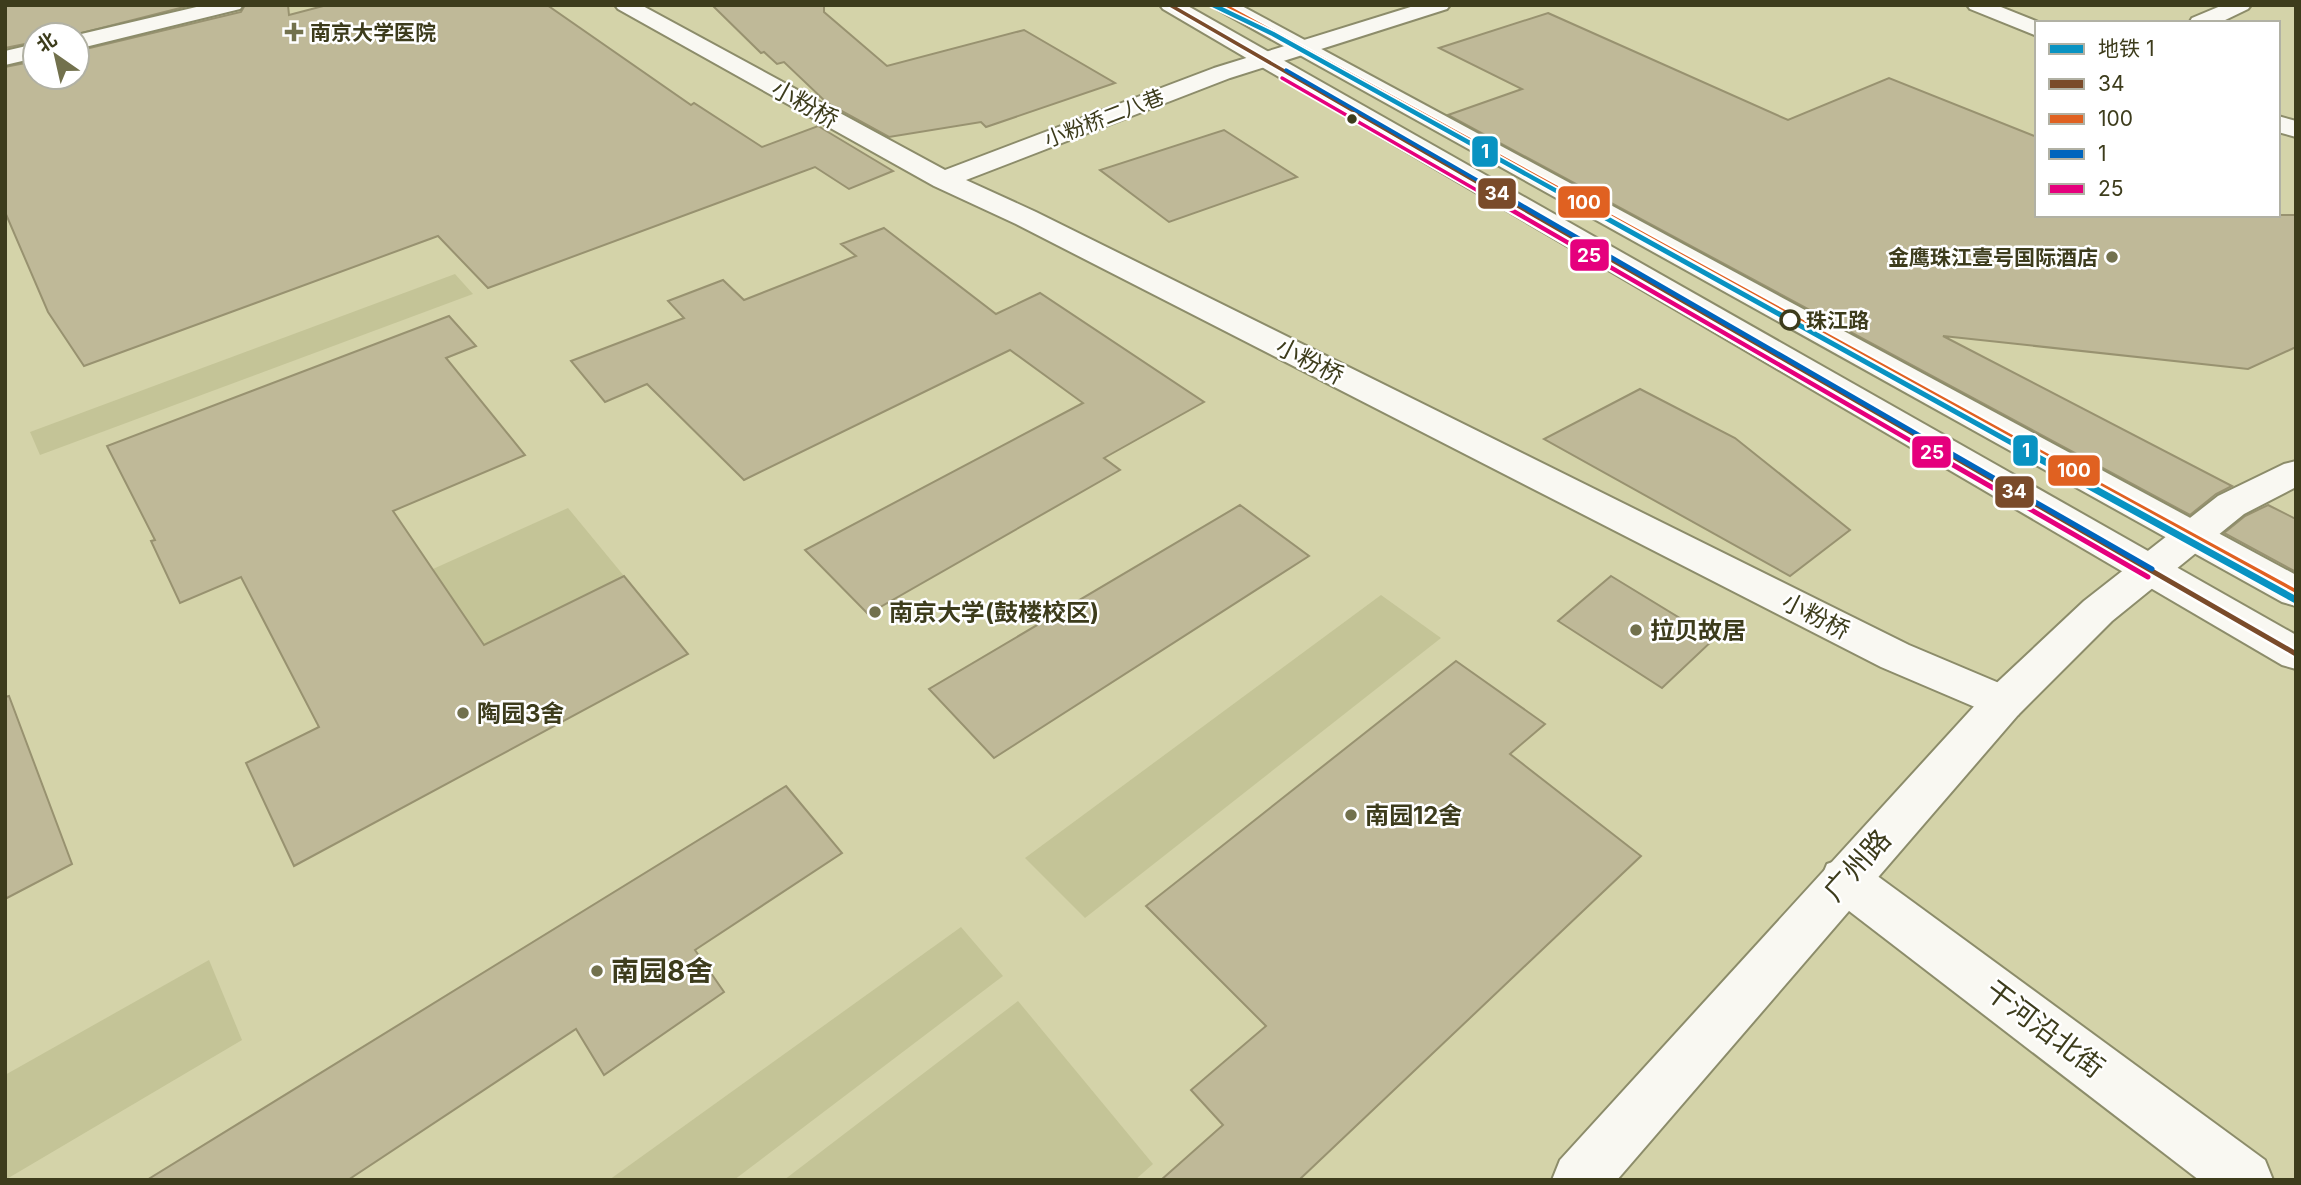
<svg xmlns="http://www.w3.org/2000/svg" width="2301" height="1185" viewBox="0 0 2301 1185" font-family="Inter,'Noto Sans SC',sans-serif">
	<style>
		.green { fill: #c4c497 }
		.building { fill: #bfb998; stroke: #989270; stroke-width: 2 }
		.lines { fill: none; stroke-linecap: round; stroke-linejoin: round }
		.street-casing { stroke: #8c8c6a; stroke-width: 4 }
		.secondary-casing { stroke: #8c8c6a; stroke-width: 4 }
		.primary-casing { stroke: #8c8c6a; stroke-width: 4 }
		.street { fill: #f9f8f2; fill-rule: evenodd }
		.secondary { fill: #f9f8f2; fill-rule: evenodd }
		.primary { fill: #f9f8f2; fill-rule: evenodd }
		.bus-1-far2-casing { stroke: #fff; stroke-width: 7 }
		.bus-1-far1-casing { stroke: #fff; stroke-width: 9 }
		.bus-1-casing { stroke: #fff; stroke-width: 10 }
		.bus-2-far2-casing { stroke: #fff; stroke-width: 7 }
		.bus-2-far1-casing { stroke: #fff; stroke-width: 9 }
		.bus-2-casing { stroke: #fff; stroke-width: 10 }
		.bus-3-far2-casing { stroke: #fff; stroke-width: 7 }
		.bus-3-far1-casing { stroke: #fff; stroke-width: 9 }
		.bus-3-casing { stroke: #fff; stroke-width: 10 }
		.bus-4-far2-casing { stroke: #fff; stroke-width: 7 }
		.bus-4-far1-casing { stroke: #fff; stroke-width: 9 }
		.bus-4-casing { stroke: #fff; stroke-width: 10 }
		.bus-1-far2 { stroke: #7a4b2a; stroke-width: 3.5 }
		.bus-1-far1 { stroke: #7a4b2a; stroke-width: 4.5 }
		.bus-1 { stroke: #7a4b2a; stroke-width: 5 }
		.bus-2-far2 { stroke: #e06121; stroke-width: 3.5 }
		.bus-2-far1 { stroke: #e06121; stroke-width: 4.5 }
		.bus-2 { stroke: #e06121; stroke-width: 5 }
		.bus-3-far2 { stroke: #0065bd; stroke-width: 3.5 }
		.bus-3-far1 { stroke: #0065bd; stroke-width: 4.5 }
		.bus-3 { stroke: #0065bd; stroke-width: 5 }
		.bus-4-far2 { stroke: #e5007d; stroke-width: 3.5 }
		.bus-4-far1 { stroke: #e5007d; stroke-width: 4.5 }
		.bus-4 { stroke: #e5007d; stroke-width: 5 }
		.metro-1-far2-casing { stroke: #fff; stroke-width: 8 }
		.metro-1-far1-casing { stroke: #fff; stroke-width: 10 }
		.metro-1-casing { stroke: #fff; stroke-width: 12 }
		.metro-1-far2 { stroke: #0993c2; stroke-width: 4.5 }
		.metro-1-far1 { stroke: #0993c2; stroke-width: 5 }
		.metro-1 { stroke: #0993c2; stroke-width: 7 }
		.poi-dot { fill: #72714d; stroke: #fff; stroke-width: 2.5 }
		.bus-dot { fill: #3d3c1c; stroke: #fff; stroke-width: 2.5 }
		.stop-dot { fill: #fff; stroke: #3d3c1c; stroke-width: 3.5 }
		.labels { text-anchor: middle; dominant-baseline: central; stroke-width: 5; stroke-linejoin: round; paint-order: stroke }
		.far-poi-label { font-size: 21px; font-weight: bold; fill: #3d3c1c; stroke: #fff; text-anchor: start }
		.far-street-label { font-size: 21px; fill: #3d3c1c; stroke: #fff }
		.far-stop-label { font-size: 21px; font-weight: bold; fill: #3d3c1c; stroke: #fff; text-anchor: start }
		.street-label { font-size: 24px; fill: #3d3c1c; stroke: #fff }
		.poi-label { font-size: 24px; font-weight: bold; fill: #3d3c1c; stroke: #fff; text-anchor: start }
		.near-street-label { font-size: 28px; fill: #3d3c1c; stroke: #fff }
		.near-poi-label { font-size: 28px; font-weight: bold; fill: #3d3c1c; stroke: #fff; text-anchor: start }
		.line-badge { stroke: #fff; stroke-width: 2.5 }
		.badge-label { font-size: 19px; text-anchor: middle; font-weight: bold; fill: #fff }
	</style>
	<rect width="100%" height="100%" fill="#d4d3a9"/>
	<g class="green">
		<polygon points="455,274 473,294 40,455 30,432"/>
		<polygon points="568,508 624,576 484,645 433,569"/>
		<polygon points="1381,595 1441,638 1085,918 1025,858"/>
		<polygon points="961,927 1003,976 734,1180 609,1180"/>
		<polygon points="209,960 242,1040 5,1180 5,1075"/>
		<polygon points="1018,1001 1153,1164 1135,1180 784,1180"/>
	</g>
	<g class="building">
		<polygon points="5,5 192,5 74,35 35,35 35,42 5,48"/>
		<polygon points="245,5 288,5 289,15 327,5 547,5 691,105 694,103 762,147 818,126 893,171 849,189 815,167 488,288 438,236 84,366 48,312 5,212 5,67 35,61 35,77 77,77 77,51 241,12"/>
		<polygon points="712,5 824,5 824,12 887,66 1024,30 1115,83 986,127 981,122 889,137 827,103 784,62 777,64 764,52 761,53"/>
		<polygon points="1548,13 1788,120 1889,78 2037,137 2037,215 2296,215 2296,347 2248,369 1943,336 2232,486 2216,494 2190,515 1448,115 1522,89 1439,48"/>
		<polygon points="1224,130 1297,177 1169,222 1100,170"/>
		<polygon points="884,228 996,314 1040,293 1204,402 1104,458 1120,470 868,614 805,550 1083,403 1010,350 744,480 647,384 605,402 571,361 684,318 668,301 723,280 744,300 856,256 841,244"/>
		<polygon points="449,316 476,346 446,358 525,455 393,511 484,645 624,576 688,654 294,866 246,763 319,727 241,577 180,603 151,541 155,540 107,446"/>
		<polygon points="1640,389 1735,438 1850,530 1790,576 1544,439"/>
		<polygon points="1240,505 1309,556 994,758 929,689"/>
		<polygon points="2268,505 2296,519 2296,572 2224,533 2245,516"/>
		<polygon points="1611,576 1714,639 1662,688 1558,621"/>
		<polygon points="1456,661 1545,724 1510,754 1641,856 1299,1180 1161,1180 1223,1125 1191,1090 1266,1026 1146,906"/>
		<polygon points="9,696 72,864 5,899 5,697"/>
		<polygon points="786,786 842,853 695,950 724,992 604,1075 576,1029 348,1180 147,1180"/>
	</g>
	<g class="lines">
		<defs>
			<g id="street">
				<polygon points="615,5 641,5 945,170 1214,68 1417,5 1450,5 1447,9 1230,78 966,180 1036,212 1909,645 2018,691 2024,703 2018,715 2003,719 1881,667 1016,224 934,186 618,9"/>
				<polygon points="1967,5 1996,5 2041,23 2037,23 2037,36 1970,9"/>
				<polygon points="2223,5 2251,5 2248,9 2219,23 2189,23 2192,18"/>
				<polygon points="2278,116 2296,121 2296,137 2278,132"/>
				<polygon points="1844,858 1861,864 2265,1160 2273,1180 2199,1180 1827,894 1821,879 1827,864"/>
			</g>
			<g id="secondary">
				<polygon points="205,5 243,5 240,9 77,49 77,35"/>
				<polygon points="35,44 35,58 5,65 5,51"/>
				<polygon points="2296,461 2296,487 2244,514 2112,621 2018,715 1617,1180 1552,1180 1560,1160 1988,691 2084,601 2218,496 2284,464"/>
			</g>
			<g id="primary">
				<polygon points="1160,5 1186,5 2296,635 2296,669 2282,665 1163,9"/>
				<polygon points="1214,5 1240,5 2296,575 2296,606 2282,602 1217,9"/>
			</g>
		</defs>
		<use href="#street" class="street-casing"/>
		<use href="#secondary" class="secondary-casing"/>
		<use href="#primary" class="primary-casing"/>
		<use href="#street" class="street"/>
		<use href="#secondary" class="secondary"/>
		<use href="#primary" class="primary"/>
		<defs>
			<polyline id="bus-1-far2" points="1170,5 1506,199"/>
			<polyline id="bus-1-far1" points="1503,197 1945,452"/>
			<polyline id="bus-1" points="1942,450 2296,654"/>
			<polyline id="bus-2-far2" points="1224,5 1578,199"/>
			<polyline id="bus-2-far1" points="1575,197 2039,452"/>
			<polyline id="bus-2" points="2036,450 2296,592"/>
			<polyline id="bus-3-far2" points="1286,70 1510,199"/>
			<polyline id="bus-3-far1" points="1507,197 1948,452"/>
			<polyline id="bus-3" points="1945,450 2152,569"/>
			<polyline id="bus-4-far2" points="1282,78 1492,199"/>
			<polyline id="bus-4-far1" points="1489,197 1930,452"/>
			<polyline id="bus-4" points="1927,450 2148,577"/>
		</defs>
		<use href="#bus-1-far2" class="bus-1-far2-casing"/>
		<use href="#bus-1-far1" class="bus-1-far1-casing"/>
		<use href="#bus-1" class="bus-1-casing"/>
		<use href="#bus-2-far2" class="bus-2-far2-casing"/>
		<use href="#bus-2-far1" class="bus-2-far1-casing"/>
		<use href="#bus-2" class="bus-2-casing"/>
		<use href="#bus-3-far2" class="bus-3-far2-casing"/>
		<use href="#bus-3-far1" class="bus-3-far1-casing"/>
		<use href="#bus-3" class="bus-3-casing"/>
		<use href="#bus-4-far2" class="bus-4-far2-casing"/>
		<use href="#bus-4-far1" class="bus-4-far1-casing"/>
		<use href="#bus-4" class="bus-4-casing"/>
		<use href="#bus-1-far2" class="bus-1-far2"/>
		<use href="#bus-1-far1" class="bus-1-far1"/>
		<use href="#bus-1" class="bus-1"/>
		<use href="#bus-2-far2" class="bus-2-far2"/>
		<use href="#bus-2-far1" class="bus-2-far1"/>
		<use href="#bus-2" class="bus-2"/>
		<use href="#bus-3-far2" class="bus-3-far2"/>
		<use href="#bus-3-far1" class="bus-3-far1"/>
		<use href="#bus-3" class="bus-3"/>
		<use href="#bus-4-far2" class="bus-4-far2"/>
		<use href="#bus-4-far1" class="bus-4-far1"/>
		<use href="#bus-4" class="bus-4"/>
		<defs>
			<polyline id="metro-1-far2" points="1213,5 1273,34 1571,199"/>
			<polyline id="metro-1-far1" points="1568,197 2028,452"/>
			<polyline id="metro-1" points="2024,450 2296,600"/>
		</defs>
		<use href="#metro-1-far2" class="metro-1-far2-casing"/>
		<use href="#metro-1-far1" class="metro-1-far1-casing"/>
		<use href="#metro-1" class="metro-1-casing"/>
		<use href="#metro-1-far2" class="metro-1-far2"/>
		<use href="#metro-1-far1" class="metro-1-far1"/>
		<use href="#metro-1" class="metro-1"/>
	</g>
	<g class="poi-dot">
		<path d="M290.5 21.5h7v7h7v7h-7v7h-7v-7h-7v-7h7z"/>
		<circle cx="2112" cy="257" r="7"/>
		<circle cx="875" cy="612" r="7"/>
		<circle cx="1636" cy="630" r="7"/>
		<circle cx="463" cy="713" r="7"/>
		<circle cx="1351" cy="815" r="7"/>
		<circle cx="597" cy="971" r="7"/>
	</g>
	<circle class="bus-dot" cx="1352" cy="119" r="6"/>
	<circle class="stop-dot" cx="1790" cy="320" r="9"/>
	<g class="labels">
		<g class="far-poi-label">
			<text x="310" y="32">南京大学医院</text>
			<text x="2098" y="257" text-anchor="end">金鹰珠江壹号国际酒店</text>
		</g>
		<g class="far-street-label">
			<text transform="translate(1104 118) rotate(-21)">小粉桥二八巷</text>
		</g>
		<g class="far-stop-label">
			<text x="1806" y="320">珠江路</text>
		</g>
		<g class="street-label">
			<text transform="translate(805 104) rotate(29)">小粉桥</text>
			<text transform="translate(1310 361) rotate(27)">小粉桥</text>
			<text transform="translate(1816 616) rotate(27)">小粉桥</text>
		</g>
		<g class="poi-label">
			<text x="889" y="612">南京大学(鼓楼校区)</text>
			<text x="1650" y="630">拉贝故居</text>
			<text x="477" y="713">陶园3舍</text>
			<text x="1365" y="815">南园12舍</text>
		</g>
		<g class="near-street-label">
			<text transform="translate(1857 865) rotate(-48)">广州路</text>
			<text transform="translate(2045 1029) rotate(37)">干河沿北街</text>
		</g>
		<g class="near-poi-label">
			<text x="611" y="971">南园8舍</text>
		</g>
	</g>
	<g class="line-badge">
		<rect x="1471" y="135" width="28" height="33" rx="7" fill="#0993c2"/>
		<rect x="1477" y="177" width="40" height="33" rx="7" fill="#7a4b2a"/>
		<rect x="1557" y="185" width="54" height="34" rx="7" fill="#e06121"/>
		<rect x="1569" y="238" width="41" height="34" rx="7" fill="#e5007d"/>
		<rect x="2012" y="434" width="27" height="33" rx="7" fill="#0993c2"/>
		<rect x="1911" y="435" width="41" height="34" rx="7" fill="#e5007d"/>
		<rect x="2047" y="454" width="54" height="33" rx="7" fill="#e06121"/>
		<rect x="1994" y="475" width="41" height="34" rx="7" fill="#7a4b2a"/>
	</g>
	<g class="badge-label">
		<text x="1485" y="158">1</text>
		<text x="1497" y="200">34</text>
		<text x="1584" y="209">100</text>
		<text x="1589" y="262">25</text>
		<text x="2026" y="457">1</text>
		<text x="1932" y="459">25</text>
		<text x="2074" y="477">100</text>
		<text x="2014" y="498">34</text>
	</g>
	<rect width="2301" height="1185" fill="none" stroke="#3d3c1c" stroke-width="14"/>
	<rect x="2035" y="21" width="245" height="196" fill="#ffffff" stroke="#b1b1a4" stroke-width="2"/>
	<rect x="2049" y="44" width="35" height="10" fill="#0993c2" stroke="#b1b1a4" stroke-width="2"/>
	<text x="2098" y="56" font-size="21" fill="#3d3c1c">地铁 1</text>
	<rect x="2049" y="79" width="35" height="10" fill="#7a4b2a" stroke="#b1b1a4" stroke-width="2"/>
	<text x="2098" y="91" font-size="21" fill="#3d3c1c">34</text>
	<rect x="2049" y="114" width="35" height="10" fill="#e06121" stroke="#b1b1a4" stroke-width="2"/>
	<text x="2098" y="126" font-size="21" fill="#3d3c1c">100</text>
	<rect x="2049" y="149" width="35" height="10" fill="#0065bd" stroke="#b1b1a4" stroke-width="2"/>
	<text x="2098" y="161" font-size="21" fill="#3d3c1c">1</text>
	<rect x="2049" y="184" width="35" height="10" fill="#e5007d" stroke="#b1b1a4" stroke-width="2"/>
	<text x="2098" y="196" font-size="21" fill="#3d3c1c">25</text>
	<g transform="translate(56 56) rotate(326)"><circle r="33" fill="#ffffff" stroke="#b1b1a4" stroke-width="2"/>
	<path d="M0-5L12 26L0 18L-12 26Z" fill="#72714d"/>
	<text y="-10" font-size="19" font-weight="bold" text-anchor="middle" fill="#3d3c1c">北</text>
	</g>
</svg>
